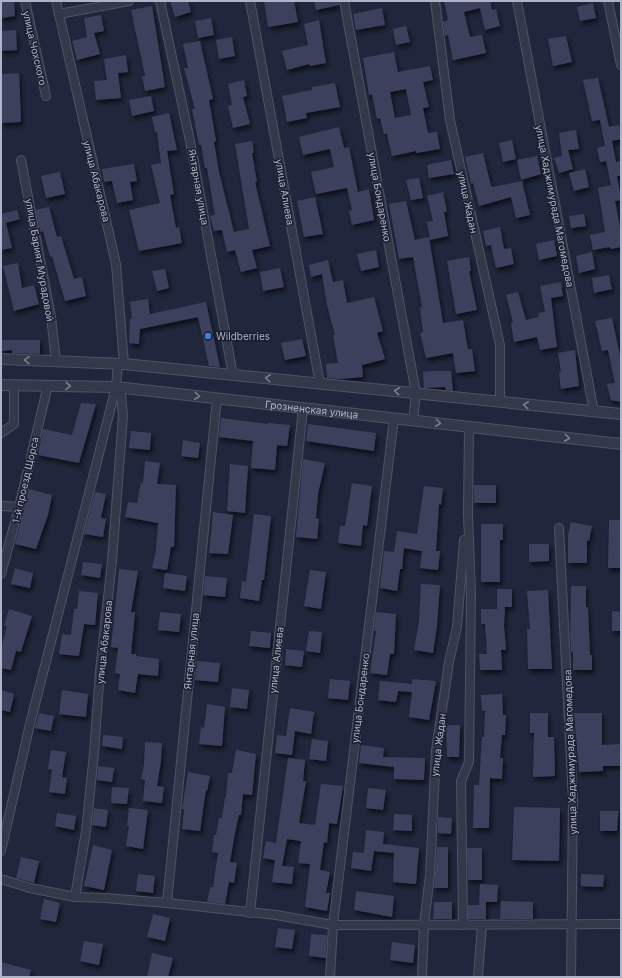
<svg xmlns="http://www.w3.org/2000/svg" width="622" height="978" viewBox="0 0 622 978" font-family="Inter,sans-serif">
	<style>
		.building { fill: #3c415b; fill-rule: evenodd; filter: url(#shadow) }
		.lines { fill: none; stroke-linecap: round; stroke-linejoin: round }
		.minor-casing { stroke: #4f5366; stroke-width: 10 }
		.tertiary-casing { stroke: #4f5366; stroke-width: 12 }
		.minor { stroke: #34384b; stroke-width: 8 }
		.tertiary { stroke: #34384b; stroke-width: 10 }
		.oneway { stroke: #787c8f }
		.shop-dot { fill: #3f7fe0; stroke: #1a1e30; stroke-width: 1.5 }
		.labels { text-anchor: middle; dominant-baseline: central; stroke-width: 3; stroke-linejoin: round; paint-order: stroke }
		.street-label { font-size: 10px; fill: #afb3c7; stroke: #1a1e30 }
		.poi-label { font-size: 10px; fill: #afb3c7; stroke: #1a1e30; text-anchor: start }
	</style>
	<defs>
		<filter id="shadow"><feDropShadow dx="2" dy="3.5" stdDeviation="2" flood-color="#0009"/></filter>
	</defs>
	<rect width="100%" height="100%" fill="#20263b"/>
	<g class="building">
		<polygon points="8,1 14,1 15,16 1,18 1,2"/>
		<polygon points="170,1 188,1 191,12 175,17"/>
		<polygon points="264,1 294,1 298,22 268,27"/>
		<polygon points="314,1 339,1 339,5 316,10"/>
		<polygon points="444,1 490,1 492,10 496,9 500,26 485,30 480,8 464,12 470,37 482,35 486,53 453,60 448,35 445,36 443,22 448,20"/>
		<polygon points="593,3 596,18 580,21 577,7"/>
		<polygon points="152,6 165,87 145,91 142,76 145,76 131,10"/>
		<polygon points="382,8 385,25 356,30 353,14"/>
		<polygon points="101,15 104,31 94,33 100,54 77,60 72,41 87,37 84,18"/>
		<polygon points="211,18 214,35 198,38 195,21"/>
		<polygon points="319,20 326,63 310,66 309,64 287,70 282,51 308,45 304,24"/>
		<polygon points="406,26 410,42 396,45 393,29"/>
		<polygon points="16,30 17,50 1,51 1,31"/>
		<polygon points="566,36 572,62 553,66 548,39"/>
		<polygon points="232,37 235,56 219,59 216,40"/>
		<polygon points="200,41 213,99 209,100 216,141 214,142 219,172 234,232 249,229 235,144 252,141 254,153 252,153 257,182 255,182 270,246 252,250 257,268 241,272 235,250 227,252 222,230 214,231 210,216 215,215 207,168 205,168 201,145 199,145 195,125 192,109 195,109 184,68 188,68 183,44"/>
		<path d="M394,52L398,72L430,66L433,80L423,82L429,107L423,108L428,133L437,132L440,149L416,153V151L392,156L387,134H384L380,118L377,119L372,94L369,95L363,58ZM406,89L411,115L395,118L390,92Z"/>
		<polygon points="126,55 128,72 118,73 121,98 96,100 94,81 107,80 104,59"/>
		<polygon points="19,73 21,122 1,123 1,74"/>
		<polygon points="598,78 609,127 619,125 621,137 621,139 612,141 616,162 621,161 621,176 617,176 621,200 615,201 621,232 621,247 611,249 610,247 593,250 590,235 605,232 598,188 611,185 606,161 600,162 597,148 605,146 600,120 592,121 583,80"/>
		<polygon points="244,80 247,96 243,97 250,124 233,128 228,106 232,105 228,84"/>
		<polygon points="335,83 340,107 306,113 307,118 287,122 282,96 312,90 312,87"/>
		<polygon points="151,96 154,111 132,116 129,100"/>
		<polygon points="169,113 177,150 167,151 174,194 170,195 176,228 179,227 182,243 139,251 129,210 160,203 151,165 161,163 157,132 155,132 152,117"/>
		<polygon points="339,127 344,148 349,147 358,192 369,189 374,220 352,225 349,211 352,210 347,188 316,194 311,172 334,167 330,149 303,155 299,137"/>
		<polygon points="576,130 579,149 568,150 573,169 559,173 554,158 562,156 559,133"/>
		<polygon points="512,140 516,159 503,162 499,143"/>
		<polygon points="483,153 491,186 493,187 522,181 530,215 516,218 511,197 479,206 473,183 471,184 465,157"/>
		<polygon points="537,156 541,174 521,180 517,160"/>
		<polygon points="451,160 454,174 429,178 427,165"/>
		<polygon points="134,164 137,181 130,182 133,200 117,203 112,181 104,182 102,169"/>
		<polygon points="585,169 589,187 574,191 569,173"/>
		<polygon points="60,172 65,194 46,198 41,176"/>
		<polygon points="419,178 423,198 411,200 406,180"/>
		<polygon points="443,192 447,212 444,212 448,236 430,240 427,222 433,221 427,196"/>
		<polygon points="315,197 323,234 304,237 297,201"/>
		<polygon points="406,201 415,240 429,237 443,323 463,320 468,349 472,349 475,371 456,373 453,353 426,358 420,333 423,332 420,308 422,307 413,257 399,259 389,204"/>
		<polygon points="49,207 57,237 61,236 74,279 82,277 86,296 65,301 52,256 50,257 43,231 40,232 36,210"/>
		<polygon points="17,210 20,219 6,223 12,248 1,250 1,214"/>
		<polygon points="584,214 586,226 571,228 569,216"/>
		<polygon points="500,227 504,249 511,248 514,264 496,268 491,245 486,246 483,231"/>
		<polygon points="554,240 557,256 539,260 536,244"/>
		<polygon points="376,250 379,267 361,271 357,254"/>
		<polygon points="592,252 595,269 579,273 576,256"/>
		<polygon points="469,257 471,271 469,271 477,310 456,314 447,261"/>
		<polygon points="328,260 333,282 343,280 347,303 374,297 383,331 377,333 385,359 362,365 363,377 340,379 327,378 326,364 338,363 333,335 335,335 327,305 322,274 311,277 309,265"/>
		<polygon points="18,263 22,288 34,285 39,304 14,311 3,266"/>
		<polygon points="280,268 284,287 263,291 260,272"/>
		<polygon points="165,269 169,288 157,291 152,271"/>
		<polygon points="609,275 612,289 594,293 592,278"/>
		<polygon points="561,282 563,296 551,298 557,347 540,350 537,337 514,342 511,323 513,322 506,295 518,292 526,320 539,317 538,313 545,312 540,286"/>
		<polygon points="148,299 150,314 206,302 220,367 209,366 198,317 140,329 139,344 129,343 130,318 132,318 130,302"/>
		<polygon points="612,318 621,360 621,402 611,400 607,384 615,383 608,350 602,351 595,321"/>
		<polygon points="302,339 306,356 285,360 281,343"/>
		<polygon points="1,340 40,340 40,354 12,353 12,350 1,351"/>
		<polygon points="575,350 579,386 561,389 559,373 561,372 558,353"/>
		<polygon points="432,371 451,371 453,391 446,390 445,387 424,388 423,372"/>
		<polygon points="81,403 96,404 79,463 38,455 43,429 72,435"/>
		<polygon points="221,418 268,424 268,423 290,425 287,446 277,445 275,470 251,468 253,441 219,437"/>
		<polygon points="308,424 376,433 374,451 306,441"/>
		<polygon points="131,431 151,433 150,450 129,448"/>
		<polygon points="183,440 200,443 198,458 181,456"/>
		<polygon points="303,459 325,463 318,494 316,518 319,519 317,539 296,537"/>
		<polygon points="145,461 160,463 157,484 176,485 174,547 171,547 167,570 152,568 156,550 158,523 125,517 128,502 137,503 141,482 143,483"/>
		<polygon points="230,464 248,466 245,513 227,511"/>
		<polygon points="352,483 372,486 367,526 363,525 361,546 338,543 340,526 345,526"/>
		<rect x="474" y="485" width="22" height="18"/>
		<polygon points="424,486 443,488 441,505 439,504 436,551 440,551 438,570 420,568 422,551 404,548 402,569 400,569 397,591 380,588 384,551 394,552 397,531 417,534"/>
		<polygon points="29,489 52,495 48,515 36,549 15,544"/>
		<polygon points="95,492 106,494 101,518 106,519 103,537 84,534"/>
		<polygon points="213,512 233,515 228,554 209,553"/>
		<polygon points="254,514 271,516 264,580 262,580 259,601 240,598 242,581 246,582"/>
		<polygon points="609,520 621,520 621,568 608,568"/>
		<polygon points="571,522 592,526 589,541 587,540 587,563 568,563 568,535"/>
		<polygon points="481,524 503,524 503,540 500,540 500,582 481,582"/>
		<polygon points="529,544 549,544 549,561 529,562"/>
		<polygon points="83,562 102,564 100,578 81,575"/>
		<polygon points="15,568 33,573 30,588 11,584"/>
		<polygon points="119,569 138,571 131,612 135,612 131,654 136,654 136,656 159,659 158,676 138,674 135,693 118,690 120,674 115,673 118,648 111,647"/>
		<polygon points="310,570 326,572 321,609 304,606"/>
		<polygon points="165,573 187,576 185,591 163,588"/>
		<polygon points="205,576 227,578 225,597 203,595"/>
		<polygon points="421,584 440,585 437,625 433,653 414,650 419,621"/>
		<polygon points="571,586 586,586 586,607 588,607 590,655 592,655 592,670 573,670 573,652 571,652 570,635"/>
		<polygon points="497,589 512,589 512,607 505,607 504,625 506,650 501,650 502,670 480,670 479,654 487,654 485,624 481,624 481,609 497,609"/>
		<polygon points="548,590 552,669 528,669 527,629 530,629 527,591"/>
		<polygon points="79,591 98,593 95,625 84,624 79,656 59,654 62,634 71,635 74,609 77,609"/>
		<polygon points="9,609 32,616 21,652 16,651 11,670 1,668 1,649 7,626 4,626"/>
		<polygon points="612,611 621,612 621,631 612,631"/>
		<polygon points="160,612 181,614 179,632 158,630"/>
		<polygon points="376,612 396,614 394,654 390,654 387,675 370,673 376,631 374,631"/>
		<polygon points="251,631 271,633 270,648 249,646"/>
		<polygon points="309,631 322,632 320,653 306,651"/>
		<polygon points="286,649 304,651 302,667 285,665"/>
		<polygon points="197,661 220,663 218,682 195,680"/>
		<polygon points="330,679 350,681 348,700 328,698"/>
		<polygon points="412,679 436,681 429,720 409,717 412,692 398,691 396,702 378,700 380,681 412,684"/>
		<polygon points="232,688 249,690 247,709 230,707"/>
		<polygon points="1,690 14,694 10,712 1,710"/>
		<polygon points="62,690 88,694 86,717 59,714"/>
		<polygon points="502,694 503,715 506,715 505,735 502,735 500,758 503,758 502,779 490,778 489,828 473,828 474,785 479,785 482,737 484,737 485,711 482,711 481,695"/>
		<polygon points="207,704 225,707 222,746 199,744 201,727 204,728"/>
		<polygon points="290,708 314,712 311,734 295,731 292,755 275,753 277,735 286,736"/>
		<polygon points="39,713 54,716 51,731 35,728"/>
		<polygon points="530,713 548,713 548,737 554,737 555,776 533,777 534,733 530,733"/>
		<polygon points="574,713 602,713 602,745 621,744 621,766 603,766 603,771 579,772"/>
		<polygon points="446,725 460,725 459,757 447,757"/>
		<polygon points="103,735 123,737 122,749 102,746"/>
		<polygon points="312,739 328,741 326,761 309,759"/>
		<polygon points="145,742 162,743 161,761 157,786 164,787 162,803 143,801 145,780 141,779 144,765"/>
		<polygon points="361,745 384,748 383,757 425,758 424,780 394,779 394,767 359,763"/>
		<polygon points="51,750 66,752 62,777 67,778 65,794 49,792 52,770 48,769"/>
		<polygon points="236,750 256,754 252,795 243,794 241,815 239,815 235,833 230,862 237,863 234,883 229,882 225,904 207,902 210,887 213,887 218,853 212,852 214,835 216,835 219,818 222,818 225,797 226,797 228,773 232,773"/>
		<polygon points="288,758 305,760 303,781 306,781 299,823 315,825 321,784 343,786 337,824 329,823 327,843 324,842 320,870 330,872 326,893 330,893 327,911 305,907 310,864 298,863 301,841 287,839 282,866 294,867 292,884 272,882 275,860 263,858 266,841 276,843"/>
		<polygon points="98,766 114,768 112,782 97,780"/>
		<polygon points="188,772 210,776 207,791 206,790 200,831 182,829 184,809 182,809"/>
		<polygon points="112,787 129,788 127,804 111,803"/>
		<polygon points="368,788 386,790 383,810 366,808"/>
		<polygon points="514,807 560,808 559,861 512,860"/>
		<polygon points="94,808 108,810 106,827 92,825"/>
		<polygon points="129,808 148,810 143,849 126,846 129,826 127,825"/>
		<polygon points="600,811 618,811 617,831 600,831"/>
		<polygon points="57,813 76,816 74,830 55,826"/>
		<polygon points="394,814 412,815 412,831 393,830"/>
		<polygon points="438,817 452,818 451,834 438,833"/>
		<polygon points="366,830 384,832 383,844 419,848 416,884 393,882 394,853 374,851 371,871 351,868 353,852 364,853"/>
		<polygon points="93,845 112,850 104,890 84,886"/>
		<polygon points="437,847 448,847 448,888 434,888"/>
		<polygon points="467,848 482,848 482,880 468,880"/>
		<polygon points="21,857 39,861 34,883 16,878"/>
		<polygon points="138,874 155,876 153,893 136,891"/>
		<polygon points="581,874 604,875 603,887 581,886"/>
		<polygon points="480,884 498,885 497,902 486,902 486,919 468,919 468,905 479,905"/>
		<polygon points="356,891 394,896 392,917 354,910"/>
		<polygon points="44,899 60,903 56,922 40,919"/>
		<polygon points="501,901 533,902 533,919 500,919"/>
		<polygon points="434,902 452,902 452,919 433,919"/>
		<polygon points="153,914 170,918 165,941 147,937"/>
		<polygon points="278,928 295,930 292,949 275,947"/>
		<polygon points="311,934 327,935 326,958 309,956"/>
		<polygon points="84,941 103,944 99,965 80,961"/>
		<polygon points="392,942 415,945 413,963 390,960"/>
		<polygon points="152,953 173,958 168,977 147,977"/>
		<polygon points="1,962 31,970 29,977 1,977"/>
	</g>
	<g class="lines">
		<defs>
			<g id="minor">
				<polyline points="25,1 46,96"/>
				<polyline points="56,1 116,264 124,364"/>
				<polyline points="160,1 190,141 233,375"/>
				<polyline points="250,1 320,384"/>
				<polyline points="344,1 416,393 413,421"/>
				<polyline points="435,1 450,120 500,345 500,402"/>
				<polyline points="517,1 594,412"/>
				<polyline points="608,1 621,65"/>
				<polyline points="59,14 129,1"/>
				<polyline points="21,160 51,317 56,361"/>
				<polyline points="1,433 14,424 14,385"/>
				<polyline points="1,506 19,507"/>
				<polyline points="559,528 573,801 571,977"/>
				<polyline points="1,574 19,507 48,385"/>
				<polyline points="1,851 30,724 116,387 118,364"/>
				<polyline points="1,879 30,888 75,897 105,898 167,903 276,915 333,925 621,924"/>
				<polyline points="75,897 86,831 94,753 100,671 112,561 123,416 121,394 116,387"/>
				<polyline points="167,903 217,398"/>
				<polyline points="250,913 303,408"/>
				<polyline points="463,925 461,781 469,762 471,592 468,514 469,427"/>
				<polyline points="330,977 333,925 394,418"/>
				<polyline points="422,977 424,924 430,875 436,751 449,662 457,627 464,540"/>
				<polyline points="478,977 482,925"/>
			</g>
			<g id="tertiary">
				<polyline points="1,359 124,364 621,414"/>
				<path id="s1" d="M1,385L116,387L621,444"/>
			</g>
		</defs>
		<use href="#minor" class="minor-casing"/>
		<use href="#tertiary" class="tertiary-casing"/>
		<use href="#minor" class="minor"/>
		<use href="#tertiary" class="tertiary"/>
	</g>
	<defs><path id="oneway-chevron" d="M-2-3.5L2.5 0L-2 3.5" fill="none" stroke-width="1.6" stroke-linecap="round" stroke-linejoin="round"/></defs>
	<g class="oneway">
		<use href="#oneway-chevron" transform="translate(27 360) rotate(-178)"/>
		<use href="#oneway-chevron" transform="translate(268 378) rotate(-174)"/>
		<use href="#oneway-chevron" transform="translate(68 386) rotate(1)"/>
		<use href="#oneway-chevron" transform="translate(397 391) rotate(-174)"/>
		<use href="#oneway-chevron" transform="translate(197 396) rotate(6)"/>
		<use href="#oneway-chevron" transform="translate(526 405) rotate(-174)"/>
		<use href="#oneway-chevron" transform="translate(438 423) rotate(7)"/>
		<use href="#oneway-chevron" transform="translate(567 438) rotate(6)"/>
	</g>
	<circle class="shop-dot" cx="208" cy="336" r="4"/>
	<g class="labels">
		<g class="street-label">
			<text transform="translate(35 48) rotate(77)">улица Чохского</text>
			<text transform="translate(97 181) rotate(76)">улица Абакарова</text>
			<text transform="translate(199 187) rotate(80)">Янтарная улица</text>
			<text transform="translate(285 192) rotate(80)">улица Алиева</text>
			<text transform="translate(380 197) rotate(80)">улица Бондаренко</text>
			<text transform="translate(468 202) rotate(78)">улица Жадан</text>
			<text transform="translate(555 206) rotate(79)">улица Хаджимурада Магомедова</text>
			<text transform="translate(40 260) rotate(80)">улица Барият Мурадовой</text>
			<text stroke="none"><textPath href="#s1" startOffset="312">Грозненская улица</textPath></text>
			<text transform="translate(25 480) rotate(-77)">1-й проезд Щорса</text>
			<text transform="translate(104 642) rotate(-84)">улица Абакарова</text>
			<text transform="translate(191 651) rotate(-84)">Янтарная улица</text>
			<text transform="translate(276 660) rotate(-84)">улица Алиева</text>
			<text transform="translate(360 698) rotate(-83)">улица Бондаренко</text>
			<text transform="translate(438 745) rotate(-83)">улица Жадан</text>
			<text transform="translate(570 752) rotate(-92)">улица Хаджимурада Магомедова</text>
		</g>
		<g class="poi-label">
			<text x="216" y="336">Wildberries</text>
		</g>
	</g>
	<rect width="622" height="978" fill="none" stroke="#afb3c7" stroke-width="4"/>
</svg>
